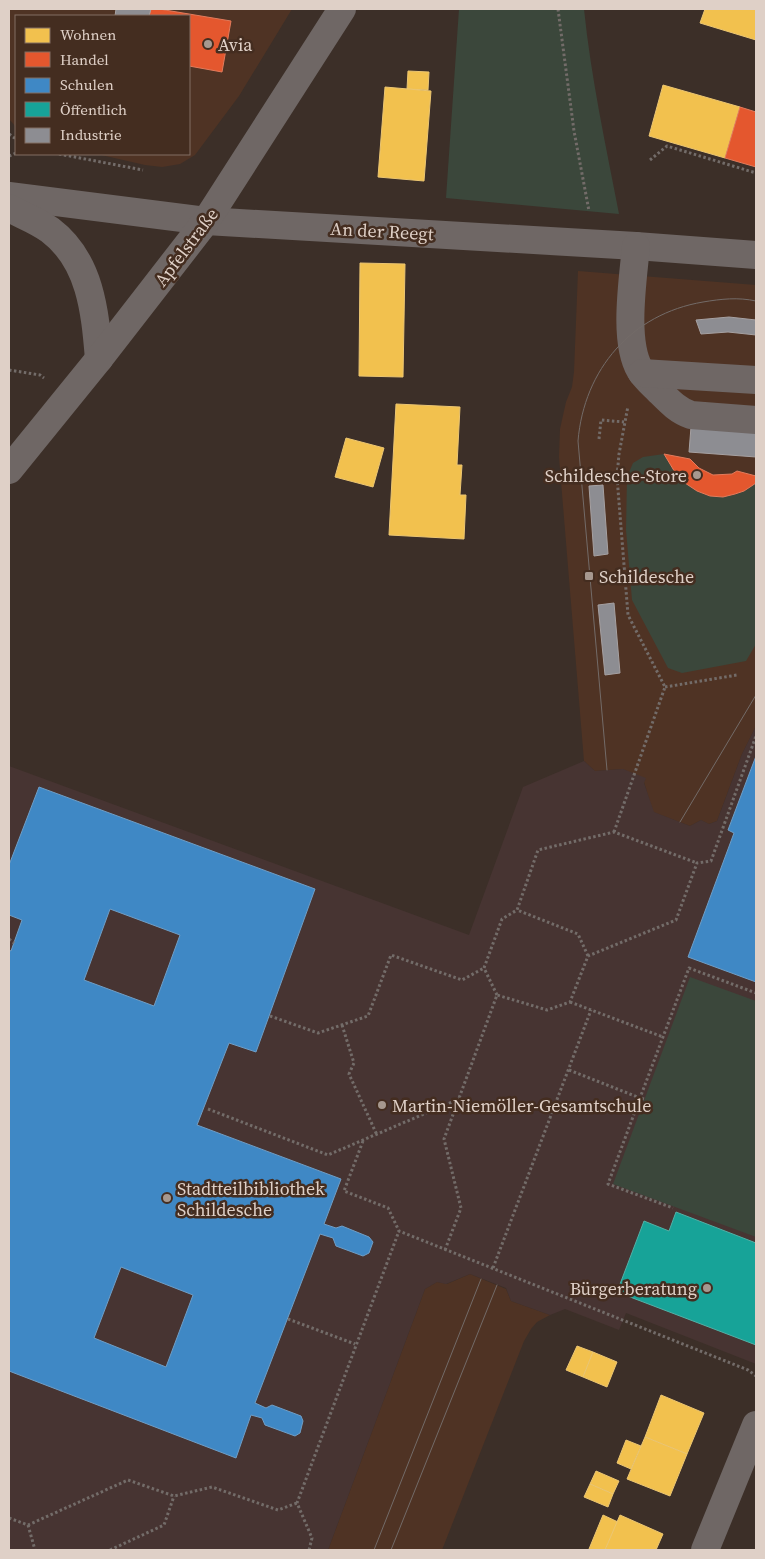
<svg xmlns="http://www.w3.org/2000/svg" width="765" height="1559" viewBox="0 0 765 1559" font-family="'Source Serif 4',serif">
	<style>
		.built { fill: #4f3324 }
		.education { fill: #473432 }
		.green { fill: #3b473b }
		.homes { fill: #f2c14e; stroke: #ecc672 }
		.shops { fill: #e4572e; stroke: #e27b5c }
		.schools { fill: #3f88c5; stroke: #6f9ec6; fill-rule: evenodd }
		.public { fill: #17a398; stroke: #53b0a6 }
		.industry { fill: #8d8d92; stroke: #a6a1a2 }
		.lines { fill: none; stroke-linecap: round; stroke-linejoin: round }
		.path { stroke: #736c69; stroke-width: 3; stroke-dasharray: 2.5 2.5; stroke-linecap: butt }
		.minor { stroke: #6f6765; stroke-width: 28 }
		.tram { stroke: #736b68; stroke-width: 1 }
		.poi-dot { fill: #a6988f; stroke: #442d20; stroke-width: 2 }
		.labels { text-anchor: middle; dominant-baseline: central; stroke-width: 5; stroke-linejoin: round; paint-order: stroke }
		.poi-label { font-size: 18px; fill: #dfd0c7; stroke: #442d20; text-anchor: start }
		.street-label { font-size: 18px; fill: #dfd0c7; stroke: #442d20 }
	</style>
	<rect width="100%" height="100%" fill="#3c2f28"/>
	<g class="built">
		<polygon points="9,9 292,9 239,96 195,155 180,164 162,167 145,165 97,154 189,154 189,16 16,16 16,127 9,119"/>
		<polygon points="578,271 756,285 756,726 742,754 717,821 709,824 701,820 690,826 653,812 644,782 623,769 595,771 584,761 559,457 560,429 566,402 572,387 574,372"/>
		<polygon points="470,1274 506,1289 511,1301 550,1315 537,1322 531,1329 524,1341 442,1550 328,1550 425,1289 437,1282 447,1284"/>
	</g>
	<polygon class="education" points="756,726 756,1364 626,1313 619,1330 565,1309 550,1315 511,1301 506,1288 470,1274 446,1284 437,1282 425,1289 328,1550 9,1550 9,766 469,935 523,787 584,761 595,771 623,769 646,778 644,783 654,812 690,826 701,820 709,824 717,821 742,754"/>
	<g class="green">
		<path d="M459,9H584C591,78 606,146 619,214L446,198Z"/>
		<path d="M664,454C682,492 720,512 756,483V644L746,661L682,673L668,668L632,600L626,530L627,477L633,463L643,457Z"/>
		<polygon points="690,977 756,1001 756,1237 613,1184"/>
	</g>
	<g class="homes">
		<polygon points="705,9 756,9 756,40 700,23"/>
		<polygon points="408,71 429,72 428,90 407,89"/>
		<polygon points="663,85 740,107 725,158 649,136"/>
		<polygon points="385,87 431,91 424,181 378,177"/>
		<polygon points="360,263 405,264 403,377 359,376"/>
		<polygon points="396,404 460,407 457,465 462,465 460,495 466,495 464,539 389,535"/>
		<polygon points="346,438 384,448 373,487 335,477"/>
		<polygon points="577,1346 593,1352 583,1377 566,1370"/>
		<polygon points="593,1352 617,1362 607,1387 583,1377"/>
		<polygon points="661,1395 704,1413 687,1454 645,1437"/>
		<polygon points="645,1437 687,1454 670,1496 627,1479"/>
		<polygon points="626,1440 641,1446 631,1469 617,1463"/>
		<polygon points="596,1471 619,1481 613,1494 590,1484"/>
		<polygon points="590,1484 613,1494 608,1507 584,1497"/>
		<polygon points="603,1515 618,1522 605,1550 592,1550 589,1549"/>
		<polygon points="620,1515 663,1534 656,1550 605,1550"/>
	</g>
	<g class="shops">
		<polygon points="151,9 159,9 231,21 222,72 189,66 189,16 149,16"/>
		<polygon points="740,107 756,112 756,167 725,158"/>
		<polygon points="664,454 690,459 699,468 713,475 732,474 737,471 756,476 756,483 744,491 735,494 723,497 710,496 697,491 679,479"/>
	</g>
	<g class="schools">
		<polygon points="756,756 756,982 688,957 734,833 728,830"/>
		<path d="M39,787L315,889L256,1052L229,1043L197,1125L341,1179L324,1224L336,1228L342,1226L369,1237L373,1242L369,1253L363,1256L336,1246L333,1238L320,1234L255,1403L266,1408L272,1405L301,1416L303,1421L300,1433L295,1436L265,1425L262,1418L251,1415L236,1458L9,1371V950L11,951L22,920L9,915V865ZM110,909L180,935L154,1006L84,980ZM121,1267L193,1295L166,1367L94,1338Z"/>
	</g>
	<polygon class="public" points="676,1212 756,1243 756,1345 617,1292 644,1221 669,1231"/>
	<g class="industry">
		<polygon points="116,9 151,9 149,16 115,16"/>
		<polygon points="729,317 756,320 756,335 728,332 701,334 696,320"/>
		<polygon points="691,427 756,432 756,457 689,452"/>
		<polygon points="603,485 608,554 594,556 589,486"/>
		<polygon points="614,603 620,673 605,675 598,605"/>
	</g>
	<g class="lines">
		<g class="path">
			<polyline points="558,9 574,131 589,211"/>
			<polyline points="9,134 16,139"/>
			<polyline points="59,154 143,170"/>
			<polyline points="9,156 16,153"/>
			<polyline points="650,160 667,146 756,173"/>
			<polyline points="9,370 40,375 44,378"/>
			<polyline points="599,439 601,420 624,422"/>
			<polyline points="665,687 737,675"/>
			<polyline points="614,832 665,687 628,615 617,477 619,454 628,406"/>
			<polyline points="9,939 14,943"/>
			<polyline points="588,956 578,934 517,910 538,850 614,832 697,863"/>
			<polyline points="497,995 484,968 502,919 517,910"/>
			<polyline points="570,1002 663,1037"/>
			<polyline points="270,1016 318,1033 368,1016 391,955 462,980 484,968"/>
			<polyline points="342,1025 354,1063 349,1074 377,1135"/>
			<polyline points="569,1070 640,1098 689,968 756,993"/>
			<polyline points="644,1099 640,1098 608,1184 673,1208"/>
			<polyline points="208,1109 328,1155 459,1099"/>
			<polyline points="363,1141 344,1191 388,1208 399,1231 748,1370 756,1376"/>
			<polyline points="445,1250 461,1208 444,1139 497,995 547,1010 570,1002 588,956 676,920 697,863 711,861 756,736"/>
			<polyline points="493,1268 591,1010"/>
			<polyline points="288,1319 355,1344"/>
			<polyline points="9,1518 28,1525 128,1480 174,1496 212,1487 278,1510 297,1503"/>
			<polyline points="28,1525 35,1550"/>
			<polyline points="110,1550 164,1525 174,1496"/>
			<polyline points="309,1550 312,1538 297,1503 399,1231"/>
		</g>
		<g class="minor">
			<polyline points="9,196 206,221 636,246 756,255"/>
			<path d="M9,208C22,215 38,221 50,230C91,261 95,312 99,359"/>
			<path d="M636,246C633,280 623,341 640,370C645,378 652,384 658,390C669,401 677,410 691,415L756,420"/>
			<polyline points="642,373 756,380"/>
			<polyline points="9,470 99,359 206,221 342,9"/>
			<polyline points="705,1550 756,1425"/>
		</g>
		<g class="tram">
			<path d="M607,770L578,441C584,369 632,314 703,302C721,299 738,297 756,301"/>
			<polyline points="680,822 756,695"/>
			<polyline points="374,1550 481,1279"/>
			<polyline points="391,1550 497,1285"/>
		</g>
	</g>
	<g class="poi-dot">
		<circle cx="208" cy="44" r="5"/>
		<circle cx="697" cy="475" r="5"/>
		<rect x="584" y="571" width="10" height="10" rx="2.5"/>
		<circle cx="382" cy="1105" r="5"/>
		<circle cx="167" cy="1198" r="5"/>
		<circle cx="707" cy="1288" r="5"/>
	</g>
	<g class="labels">
		<g class="poi-label">
			<text x="218" y="44">Avia</text>
			<text x="687" y="475" text-anchor="end">Schildesche-Store</text>
			<text x="599" y="576">Schildesche</text>
			<text x="392" y="1105">Martin-Niemöller-Gesamtschule</text>
			<text x="177" y="1188">Stadtteilbibliothek<tspan x="177" dy="21">Schildesche</tspan></text>
			<text x="697" y="1288" text-anchor="end">Bürgerberatung</text>
		</g>
		<g class="street-label">
			<text transform="translate(382 231) rotate(3)">An der Reegt</text>
			<text transform="translate(186 247) rotate(-53)">Apfelstraße</text>
		</g>
	</g>
	<rect width="765" height="1559" fill="none" stroke="#dfd0c7" stroke-width="20"/>
	<rect x="15" y="15" width="175" height="140" fill="#442d20" stroke="#826e63"/>
	<rect x="25" y="28" width="25" height="15" fill="#f2c14e" stroke="#826e63"/>
	<text x="60" y="40" font-size="15" fill="#dfd0c7">Wohnen</text>
	<rect x="25" y="52" width="25" height="15" fill="#e4572e" stroke="#826e63"/>
	<text x="60" y="65" font-size="15" fill="#dfd0c7">Handel</text>
	<rect x="25" y="78" width="25" height="15" fill="#3f88c5" stroke="#826e63"/>
	<text x="60" y="90" font-size="15" fill="#dfd0c7">Schulen</text>
	<rect x="25" y="102" width="25" height="15" fill="#17a398" stroke="#826e63"/>
	<text x="60" y="115" font-size="15" fill="#dfd0c7">Öffentlich</text>
	<rect x="25" y="128" width="25" height="15" fill="#8d8d92" stroke="#826e63"/>
	<text x="60" y="140" font-size="15" fill="#dfd0c7">Industrie</text>
</svg>
